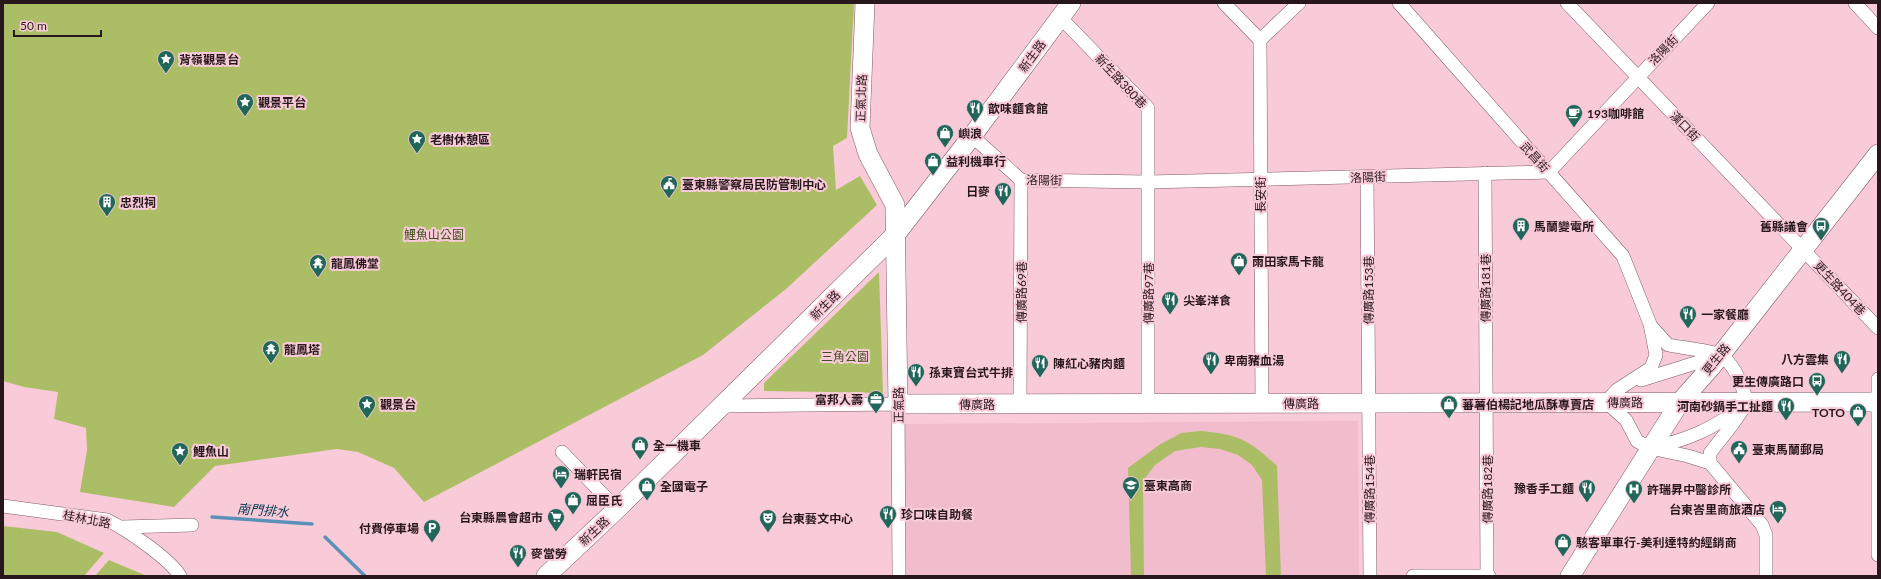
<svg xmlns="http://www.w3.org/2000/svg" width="1881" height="579" viewBox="0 0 1881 579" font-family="Lato,'Noto Sans TC',sans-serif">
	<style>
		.built { fill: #f1bccc }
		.green { fill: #acbe65 }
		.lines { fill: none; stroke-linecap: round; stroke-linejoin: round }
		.stream { stroke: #5b91b8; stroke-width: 3.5 }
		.street-casing { stroke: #815a66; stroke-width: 14 }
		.secondary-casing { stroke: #815a66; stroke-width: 20 }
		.street { stroke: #fff; stroke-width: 13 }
		.secondary { stroke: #fff; stroke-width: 19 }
		.labels { text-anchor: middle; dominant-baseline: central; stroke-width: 4; stroke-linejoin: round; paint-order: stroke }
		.street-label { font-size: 12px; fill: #28181d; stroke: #f9cbd9 }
		.poi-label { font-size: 12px; font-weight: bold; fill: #28181d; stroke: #f9cbd9; text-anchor: start }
		.park-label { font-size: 12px; fill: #444d20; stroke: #f9cbd9 }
		.water-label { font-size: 13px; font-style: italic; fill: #043651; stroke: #f9cbd9 }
	</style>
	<rect width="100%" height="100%" fill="#f9cbd9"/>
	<polygon class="built" points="1358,421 1359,576 905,576 904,424"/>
	<g class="green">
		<polygon points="3,3 854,3 847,138 833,146 836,190 860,176 877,205 786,289 703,355 424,502 394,468 358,452 337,449 215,466 174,507 80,492 87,450 86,428 54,419 58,392 24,387 3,381"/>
		<polygon points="879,272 883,393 764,391 764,383"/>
		<path d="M1200,431C1238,434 1249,440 1277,466L1281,576H1266L1262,480L1252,465L1238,455L1220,449L1201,447L1175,451L1155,465L1143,481L1144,576H1131L1128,468L1159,445L1181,433Z"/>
		<polygon points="3,526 57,532 104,553 84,576 3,576"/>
		<polygon points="109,560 147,576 95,576"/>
	</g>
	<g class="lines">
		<g class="stream">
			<polyline points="212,517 312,524"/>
			<polyline points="325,537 365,576"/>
		</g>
		<defs>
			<g id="street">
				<polyline points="1224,3 1260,40"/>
				<polyline points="1399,3 1623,256 1650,324 1656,355 1651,368 1617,390 1606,402"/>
				<polyline points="1567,3 1878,328"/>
				<polyline points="1855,3 1878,28"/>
				<polyline points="1060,17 1148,108 1148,404"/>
				<polyline points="972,136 1021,180 1148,182 1549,172 1708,3"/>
				<polyline points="1485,173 1487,575"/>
				<polyline points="1367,177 1370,576"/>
				<path d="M1651,326L1668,345C1678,347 1713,351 1720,355C1735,364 1743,387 1747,403L1732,425L1710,453V463"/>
				<polyline points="1878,379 1878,555"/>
				<polyline points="1641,380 1718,356"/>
				<polyline points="1606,402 1626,420 1637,441 1650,448 1688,456 1710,463 1762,525 1766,535 1766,576"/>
				<polyline points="1262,403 1260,40 1299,3"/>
				<polyline points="1020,404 1021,180"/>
				<polyline points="723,406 898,404 899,576"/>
				<path d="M1654,447C1687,440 1712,429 1739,409"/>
				<polyline points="562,452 617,509"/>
				<path d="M3,506L107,520C126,529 170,559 180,576"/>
				<polyline points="123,527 192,525"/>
				<polyline points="1413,576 1489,576"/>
			</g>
			<g id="secondary">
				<polyline points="865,3 860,128 868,154 895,205 898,404 1878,402"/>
				<polyline points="546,576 617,509 896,234 972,136 1071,3"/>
				<polyline points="1570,576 1680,402 1712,366 1878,154"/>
			</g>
		</defs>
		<use href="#street" class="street-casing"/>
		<use href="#secondary" class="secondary-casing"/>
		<use href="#street" class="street"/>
		<use href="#secondary" class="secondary"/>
	</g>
	<defs>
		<symbol id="sight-pin" viewBox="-11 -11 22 30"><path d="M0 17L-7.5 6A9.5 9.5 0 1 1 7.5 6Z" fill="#206659" stroke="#f9cbd9"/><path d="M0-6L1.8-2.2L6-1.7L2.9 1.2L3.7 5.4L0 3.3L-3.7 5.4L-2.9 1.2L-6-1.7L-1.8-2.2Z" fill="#fff"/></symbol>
		<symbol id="restaurant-pin" viewBox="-11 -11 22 30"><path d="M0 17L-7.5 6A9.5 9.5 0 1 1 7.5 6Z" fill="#206659" stroke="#f9cbd9"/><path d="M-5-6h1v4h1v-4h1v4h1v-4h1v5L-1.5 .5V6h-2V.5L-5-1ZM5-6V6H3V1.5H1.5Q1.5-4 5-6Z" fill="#fff"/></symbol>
		<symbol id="cafe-pin" viewBox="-11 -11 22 30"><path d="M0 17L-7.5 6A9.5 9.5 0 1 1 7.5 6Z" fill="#206659" stroke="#f9cbd9"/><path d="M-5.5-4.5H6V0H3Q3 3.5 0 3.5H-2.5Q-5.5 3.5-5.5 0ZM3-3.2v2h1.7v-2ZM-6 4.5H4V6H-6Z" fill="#fff"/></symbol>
		<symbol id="shop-pin" viewBox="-11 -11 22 30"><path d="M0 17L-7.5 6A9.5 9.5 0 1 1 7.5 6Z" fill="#206659" stroke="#f9cbd9"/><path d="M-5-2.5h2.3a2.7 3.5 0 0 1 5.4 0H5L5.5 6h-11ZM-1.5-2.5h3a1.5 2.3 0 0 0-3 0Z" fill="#fff"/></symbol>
		<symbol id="civic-pin" viewBox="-11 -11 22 30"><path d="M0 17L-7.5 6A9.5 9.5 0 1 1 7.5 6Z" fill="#206659" stroke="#f9cbd9"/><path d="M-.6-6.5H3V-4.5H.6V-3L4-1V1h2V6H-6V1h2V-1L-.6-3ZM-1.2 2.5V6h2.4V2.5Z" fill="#fff"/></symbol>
		<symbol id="building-pin" viewBox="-11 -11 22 30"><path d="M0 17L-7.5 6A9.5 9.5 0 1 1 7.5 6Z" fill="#206659" stroke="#f9cbd9"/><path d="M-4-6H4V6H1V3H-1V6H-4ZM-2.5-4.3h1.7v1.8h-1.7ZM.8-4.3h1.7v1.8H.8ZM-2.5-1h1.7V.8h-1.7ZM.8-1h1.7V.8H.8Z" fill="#fff"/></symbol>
		<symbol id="bus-pin" viewBox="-11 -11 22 30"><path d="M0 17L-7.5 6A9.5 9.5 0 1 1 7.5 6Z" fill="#206659" stroke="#f9cbd9"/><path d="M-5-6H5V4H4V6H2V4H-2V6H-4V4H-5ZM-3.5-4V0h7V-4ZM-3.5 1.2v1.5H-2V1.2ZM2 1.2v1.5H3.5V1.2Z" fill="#fff"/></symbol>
		<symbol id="temple-pin" viewBox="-11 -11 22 30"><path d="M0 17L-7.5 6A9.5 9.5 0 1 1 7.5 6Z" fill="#206659" stroke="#f9cbd9"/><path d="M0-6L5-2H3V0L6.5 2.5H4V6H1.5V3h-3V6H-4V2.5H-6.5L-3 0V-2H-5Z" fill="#fff"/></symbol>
		<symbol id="office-pin" viewBox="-11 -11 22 30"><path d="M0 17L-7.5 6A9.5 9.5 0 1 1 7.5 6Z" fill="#206659" stroke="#f9cbd9"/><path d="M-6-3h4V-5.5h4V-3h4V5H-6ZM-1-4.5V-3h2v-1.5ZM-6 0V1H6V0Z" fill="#fff"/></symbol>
		<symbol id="hotel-pin" viewBox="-11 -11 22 30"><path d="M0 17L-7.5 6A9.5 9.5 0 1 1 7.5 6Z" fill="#206659" stroke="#f9cbd9"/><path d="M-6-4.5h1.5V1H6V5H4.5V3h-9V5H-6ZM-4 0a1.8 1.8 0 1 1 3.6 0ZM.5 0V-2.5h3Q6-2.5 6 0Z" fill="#fff"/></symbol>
		<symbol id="school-pin" viewBox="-11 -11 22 30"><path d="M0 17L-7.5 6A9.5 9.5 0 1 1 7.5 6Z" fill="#206659" stroke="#f9cbd9"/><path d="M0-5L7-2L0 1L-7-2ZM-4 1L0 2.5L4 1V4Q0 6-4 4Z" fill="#fff"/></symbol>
		<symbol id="hospital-pin" viewBox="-11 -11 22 30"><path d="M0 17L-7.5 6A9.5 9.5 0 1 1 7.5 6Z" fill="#206659" stroke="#f9cbd9"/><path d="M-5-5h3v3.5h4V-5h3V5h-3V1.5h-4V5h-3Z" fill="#fff"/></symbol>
		<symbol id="supermarket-pin" viewBox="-11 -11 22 30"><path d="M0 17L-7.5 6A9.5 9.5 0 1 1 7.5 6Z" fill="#206659" stroke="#f9cbd9"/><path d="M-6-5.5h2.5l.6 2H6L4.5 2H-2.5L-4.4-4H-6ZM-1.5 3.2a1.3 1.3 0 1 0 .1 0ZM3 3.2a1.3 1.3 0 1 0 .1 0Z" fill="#fff"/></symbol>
		<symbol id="theatre-pin" viewBox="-11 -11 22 30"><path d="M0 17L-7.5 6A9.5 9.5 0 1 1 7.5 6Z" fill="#206659" stroke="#f9cbd9"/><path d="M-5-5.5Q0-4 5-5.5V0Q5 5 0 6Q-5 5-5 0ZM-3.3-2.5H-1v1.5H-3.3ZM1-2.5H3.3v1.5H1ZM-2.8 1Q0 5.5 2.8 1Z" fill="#fff"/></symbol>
		<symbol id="parking-pin" viewBox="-11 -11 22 30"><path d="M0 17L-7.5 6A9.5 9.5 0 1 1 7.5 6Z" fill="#206659" stroke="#f9cbd9"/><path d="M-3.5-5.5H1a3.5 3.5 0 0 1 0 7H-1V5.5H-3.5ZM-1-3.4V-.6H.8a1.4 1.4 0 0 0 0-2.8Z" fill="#fff"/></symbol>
	</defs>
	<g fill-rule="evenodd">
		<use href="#sight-pin" x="156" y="49" width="20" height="27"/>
		<use href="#sight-pin" x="235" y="92" width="20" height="27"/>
		<use href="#restaurant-pin" x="965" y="98" width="20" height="27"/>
		<use href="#cafe-pin" x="1564" y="103" width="20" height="27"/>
		<use href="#shop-pin" x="935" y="123" width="20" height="27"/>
		<use href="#sight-pin" x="407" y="129" width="20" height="27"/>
		<use href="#shop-pin" x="923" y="151" width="20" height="27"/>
		<use href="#civic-pin" x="659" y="174" width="20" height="27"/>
		<use href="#restaurant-pin" x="993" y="181" width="20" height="27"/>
		<use href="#building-pin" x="97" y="192" width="20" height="27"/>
		<use href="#building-pin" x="1511" y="216" width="20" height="27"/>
		<use href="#bus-pin" x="1811" y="216" width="20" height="27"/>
		<use href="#shop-pin" x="1229" y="251" width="20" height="27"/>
		<use href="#temple-pin" x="308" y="253" width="20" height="27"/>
		<use href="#restaurant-pin" x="1160" y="290" width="20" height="27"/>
		<use href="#restaurant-pin" x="1678" y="304" width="20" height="27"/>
		<use href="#temple-pin" x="261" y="339" width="20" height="27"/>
		<use href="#restaurant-pin" x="1832" y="349" width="20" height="27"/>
		<use href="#restaurant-pin" x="1201" y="350" width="20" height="27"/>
		<use href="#restaurant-pin" x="1030" y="353" width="20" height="27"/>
		<use href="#restaurant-pin" x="906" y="362" width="20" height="27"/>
		<use href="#bus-pin" x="1807" y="371" width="20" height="27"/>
		<use href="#office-pin" x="866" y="389" width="20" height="27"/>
		<use href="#sight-pin" x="357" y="394" width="20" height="27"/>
		<use href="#shop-pin" x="1439" y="394" width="20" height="27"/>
		<use href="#restaurant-pin" x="1776" y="396" width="20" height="27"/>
		<use href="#shop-pin" x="1848" y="402" width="20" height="27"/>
		<use href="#shop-pin" x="630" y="435" width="20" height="27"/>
		<use href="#civic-pin" x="1729" y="439" width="20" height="27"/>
		<use href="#sight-pin" x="170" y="441" width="20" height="27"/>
		<use href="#hotel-pin" x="551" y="464" width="20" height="27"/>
		<use href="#school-pin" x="1121" y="475" width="20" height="27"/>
		<use href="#shop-pin" x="637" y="476" width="20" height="27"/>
		<use href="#restaurant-pin" x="1577" y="478" width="20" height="27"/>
		<use href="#hospital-pin" x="1624" y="479" width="20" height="27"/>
		<use href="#shop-pin" x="563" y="490" width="20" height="27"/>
		<use href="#hotel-pin" x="1768" y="499" width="20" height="27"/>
		<use href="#restaurant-pin" x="878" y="504" width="20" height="27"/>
		<use href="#supermarket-pin" x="546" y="507" width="20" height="27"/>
		<use href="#theatre-pin" x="758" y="508" width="20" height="27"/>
		<use href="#parking-pin" x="422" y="518" width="20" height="27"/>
		<use href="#shop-pin" x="1553" y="532" width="20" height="27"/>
		<use href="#restaurant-pin" x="508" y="543" width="20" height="27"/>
	</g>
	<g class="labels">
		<g class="street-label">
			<text transform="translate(1663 50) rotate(-46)">洛陽街</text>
			<text transform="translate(1032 56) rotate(-54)">新生路</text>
			<text transform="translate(1121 81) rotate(47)">新生路380巷</text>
			<text transform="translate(861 98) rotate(-88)">正氣北路</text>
			<text transform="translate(1685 126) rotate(46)">漢口街</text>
			<text transform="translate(1535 157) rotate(48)">武昌街</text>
			<text transform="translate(1368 177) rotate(-2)">洛陽街</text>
			<text transform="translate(1044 180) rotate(1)">洛陽街</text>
			<text transform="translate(1260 195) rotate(-90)">長安街</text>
			<text transform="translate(1485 288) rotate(-90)">傳廣路181巷</text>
			<text transform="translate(1840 288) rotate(47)">更生路404巷</text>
			<text transform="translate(1368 290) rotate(-90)">傳廣路153巷</text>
			<text transform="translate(1021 292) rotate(-90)">傳廣路69巷</text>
			<text transform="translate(1148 293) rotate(-90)">傳廣路97巷</text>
			<text transform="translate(825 305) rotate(-45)">新生路</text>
			<text transform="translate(1716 359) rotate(-51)">更生路</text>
			<text x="1625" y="402">傳廣路</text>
			<text x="1301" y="403">傳廣路</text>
			<text x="977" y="404">傳廣路</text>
			<text transform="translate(898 405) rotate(-90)">正氣路</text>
			<text transform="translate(1369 489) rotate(-90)">傳廣路154巷</text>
			<text transform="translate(1487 489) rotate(-90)">傳廣路182巷</text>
			<text transform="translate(87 519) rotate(11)">桂林北路</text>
			<text transform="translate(594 531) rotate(-43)">新生路</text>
		</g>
		<g class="poi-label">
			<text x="179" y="59">背嶺觀景台</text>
			<text x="258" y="102">觀景平台</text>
			<text x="988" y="108">歆味麵食館</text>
			<text x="1587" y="113">193咖啡館</text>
			<text x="958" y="133">嶼浪</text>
			<text x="430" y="139">老樹休憩區</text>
			<text x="946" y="161">益利機車行</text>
			<text x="682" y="184">臺東縣警察局民防管制中心</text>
			<text x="990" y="191" text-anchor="end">日麥</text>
			<text x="120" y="202">忠烈祠</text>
			<text x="1534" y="226">馬蘭變電所</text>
			<text x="1808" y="226" text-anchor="end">舊縣議會</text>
			<text x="1252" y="261">雨田家馬卡龍</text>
			<text x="331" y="263">龍鳳佛堂</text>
			<text x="1183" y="300">尖峯洋食</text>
			<text x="1701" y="314">一家餐廳</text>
			<text x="284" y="349">龍鳳塔</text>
			<text x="1829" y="359" text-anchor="end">八方雲集</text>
			<text x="1224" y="360">卑南豬血湯</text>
			<text x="1053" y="363">陳紅心豬肉麵</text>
			<text x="929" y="372">孫東寶台式牛排</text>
			<text x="1804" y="381" text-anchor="end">更生傳廣路口</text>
			<text x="863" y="399" text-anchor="end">富邦人壽</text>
			<text x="380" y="404">觀景台</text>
			<text x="1462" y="404">蕃薯伯楊記地瓜酥專賣店</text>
			<text x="1773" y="406" text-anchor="end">河南砂鍋手工扯麵</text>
			<text x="1845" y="412" text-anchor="end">TOTO</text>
			<text x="653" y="445">全一機車</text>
			<text x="1752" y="449">臺東馬蘭郵局</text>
			<text x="193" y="451">鯉魚山</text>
			<text x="574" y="474">瑞軒民宿</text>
			<text x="1144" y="485">臺東高商</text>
			<text x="660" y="486">全國電子</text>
			<text x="1574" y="488" text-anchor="end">豫香手工麵</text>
			<text x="1647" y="489">許瑞昇中醫診所</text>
			<text x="586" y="500">屈臣氏</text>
			<text x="1765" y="509" text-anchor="end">台東峇里商旅酒店</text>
			<text x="901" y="514">珍口味自助餐</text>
			<text x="543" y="517" text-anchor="end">台東縣農會超市</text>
			<text x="781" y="518">台東藝文中心</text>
			<text x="419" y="528" text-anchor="end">付費停車場</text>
			<text x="1576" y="542">駭客單車行-美利達特約經銷商</text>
			<text x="531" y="553">麥當勞</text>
		</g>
		<g class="park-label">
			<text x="434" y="234">鯉魚山公園</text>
			<text x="845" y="356">三角公園</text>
		</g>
		<g class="water-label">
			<text transform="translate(263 510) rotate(4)">南門排水</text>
		</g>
	</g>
	<rect width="1881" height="579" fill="none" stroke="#28181d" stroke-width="8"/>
	<path d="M14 30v6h87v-6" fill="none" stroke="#28181d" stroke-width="2"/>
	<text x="20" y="30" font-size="12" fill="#28181d" stroke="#f9cbd9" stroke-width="3" paint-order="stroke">50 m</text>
</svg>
